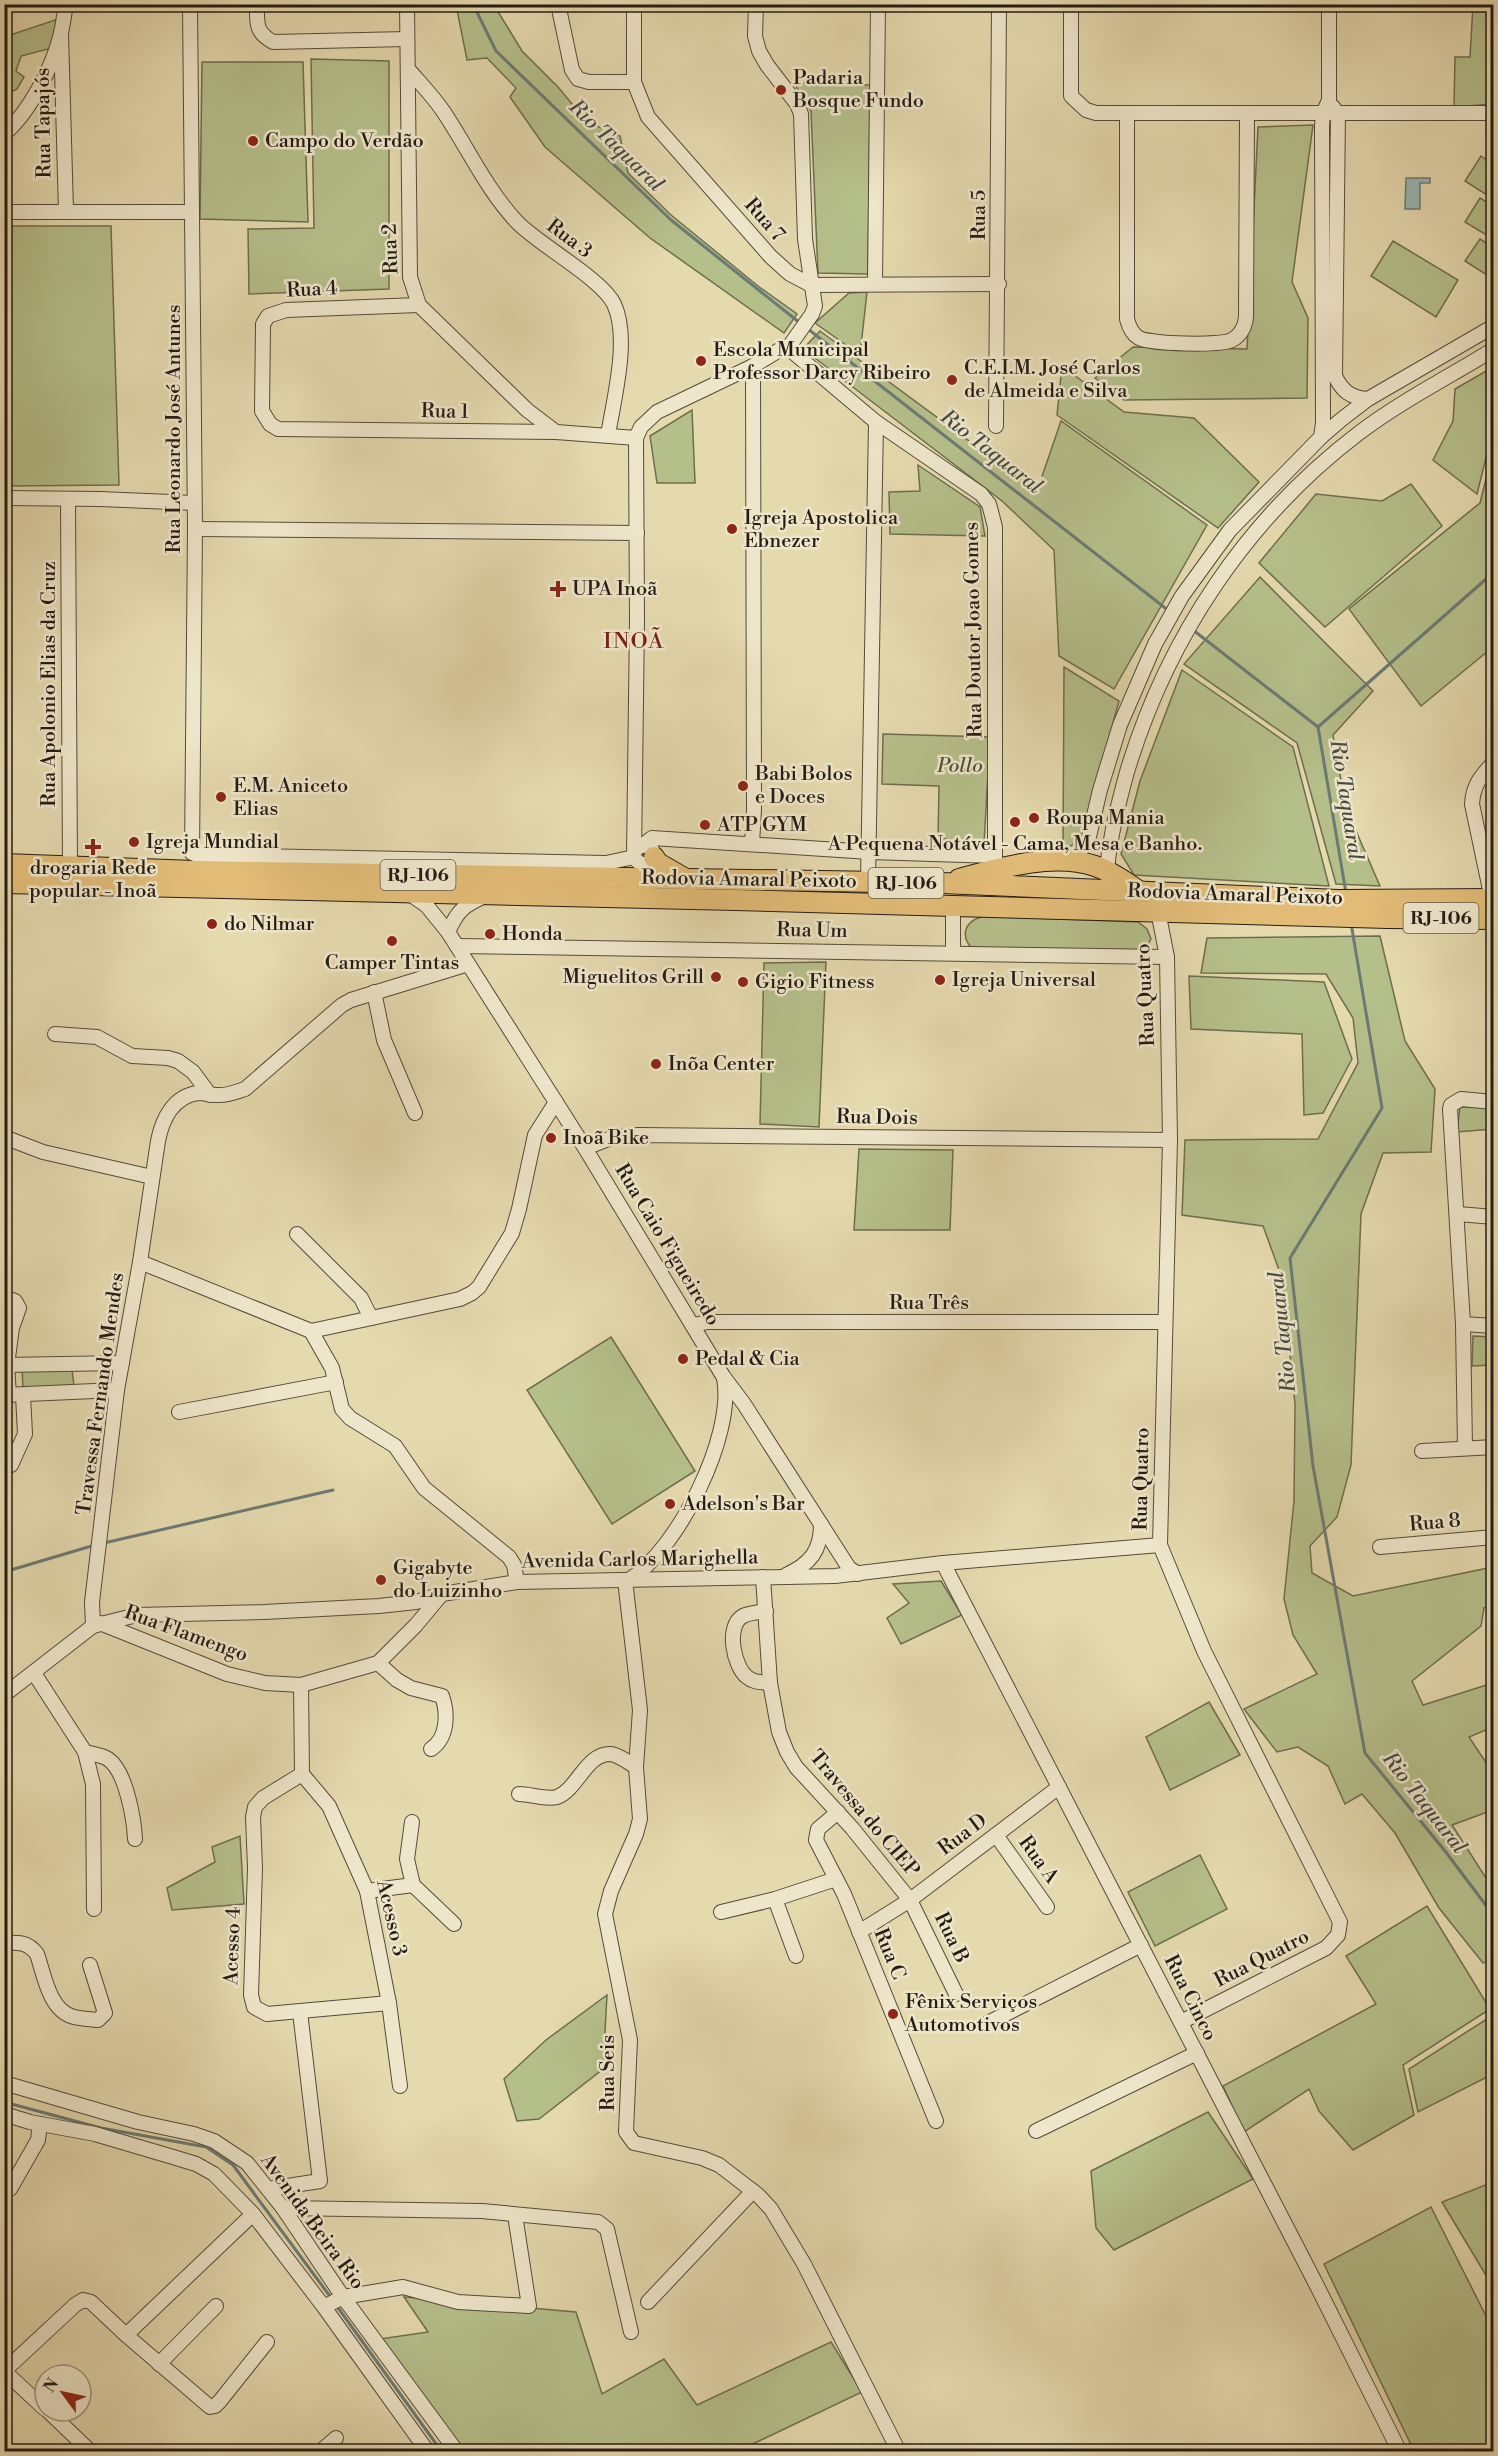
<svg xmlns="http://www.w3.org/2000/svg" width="1498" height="2456" viewBox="0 0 1498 2456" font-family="'Libre Bodoni',serif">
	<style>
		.green { fill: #b5bf8a; stroke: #6d6e4f; stroke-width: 1.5 }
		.water { fill: #99b8b5; stroke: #6b7a75; stroke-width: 1.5 }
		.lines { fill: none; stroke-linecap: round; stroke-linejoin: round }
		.stream { stroke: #6b7a75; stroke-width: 3 }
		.minor-casing { stroke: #554b3a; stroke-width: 16 }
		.highway-casing { stroke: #251c14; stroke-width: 22 }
		.minor { stroke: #eee6ca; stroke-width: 14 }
		.highway { stroke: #e2bc77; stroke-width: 20 }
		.poi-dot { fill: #8f2418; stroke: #eee6ca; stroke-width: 2 }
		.labels { text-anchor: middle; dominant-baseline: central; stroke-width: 5; stroke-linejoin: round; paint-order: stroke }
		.shield { fill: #eee6ca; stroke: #61594b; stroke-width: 1.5 }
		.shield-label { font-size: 18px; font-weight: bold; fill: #251c14 }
		.poi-label { font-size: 20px; fill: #251c14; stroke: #eee6ca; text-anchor: start }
		.street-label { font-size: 20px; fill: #251c14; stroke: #eee6ca }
		.park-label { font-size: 20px; font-style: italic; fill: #504d37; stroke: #eee6ca }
		.water-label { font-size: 21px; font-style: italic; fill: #484b44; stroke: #eee6ca }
		.quarter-label { font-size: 22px; letter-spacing: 1.5px; fill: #7a1f14; stroke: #eee6ca }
	</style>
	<rect width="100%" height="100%" fill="#e5d9ae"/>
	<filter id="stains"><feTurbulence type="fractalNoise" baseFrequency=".00333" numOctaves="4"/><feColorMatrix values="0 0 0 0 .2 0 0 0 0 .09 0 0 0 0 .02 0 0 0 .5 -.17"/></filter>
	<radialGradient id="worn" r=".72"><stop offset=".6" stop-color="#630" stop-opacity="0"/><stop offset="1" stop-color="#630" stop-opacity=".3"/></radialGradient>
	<g class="green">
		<polygon points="456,5 494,5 522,51 558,87 587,122 620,136 628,173 671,215 758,286 797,314 784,333 650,238 545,147 510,97 516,88 487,58 467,60"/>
		<polygon points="1473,5 1493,5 1493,104 1454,107 1455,57 1470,57"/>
		<polygon points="58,19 52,48 21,56 16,71 24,77 17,89 5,95 4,37"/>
		<polygon points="311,59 389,61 389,289 249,294 248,229 314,228"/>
		<polygon points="202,62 303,62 308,222 200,219"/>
		<polygon points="794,83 870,85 868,274 818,273 811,111"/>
		<polygon points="1313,125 1292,282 1308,318 1307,398 1124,400 1095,378 1133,347 1247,349 1258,127"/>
		<polygon points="1481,156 1493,164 1493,199 1465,181"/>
		<polygon points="1480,198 1493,206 1493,239 1465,222"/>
		<polygon points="5,226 111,226 119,485 5,486"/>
		<polygon points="1480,239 1493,247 1493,279 1465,261"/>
		<polygon points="1393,241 1458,280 1436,317 1371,276"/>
		<polygon points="867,292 860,355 815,323 849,293"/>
		<polygon points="820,331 1037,491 1061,421 1207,525 1114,689 1059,656 1054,550 1002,501 803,349"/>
		<polygon points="1062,366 1124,412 1194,418 1259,482 1218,528 1057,415"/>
		<polygon points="1493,367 1493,430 1477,494 1433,460 1453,421 1455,389"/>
		<polygon points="692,410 695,483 657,483 650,436"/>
		<polygon points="1493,451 1493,647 1421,706 1349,609 1480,503"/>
		<polygon points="918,465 980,507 985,536 890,534 889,492 920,491"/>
		<polygon points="1411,484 1442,526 1325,627 1259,563 1316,494 1382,501"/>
		<polygon points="1260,577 1373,691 1333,735 1346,808 1380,886 1336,884 1297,743 1184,664"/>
		<polygon points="1064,667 1119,701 1081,839 1063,851"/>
		<polygon points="1182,670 1293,747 1329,886 1134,875 1121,854 1140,781"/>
		<polygon points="883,734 990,737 984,844 938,838 939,786 882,784"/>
		<path d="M985,916L1138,922L1147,929L1151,939L1147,946L1137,955L977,953C959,939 962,921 985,916Z"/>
		<polygon points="1380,936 1405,1041 1435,1089 1431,1152 1383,1153 1361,1214 1351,1465 1337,1517 1310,1546 1312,1573 1353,1596 1493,1567 1493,1604 1484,1608 1481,1626 1412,1681 1423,1705 1493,1683 1493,1727 1469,1737 1493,1773 1493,1810 1452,1825 1493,1889 1493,1961 1483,1963 1439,1908 1395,1833 1362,1794 1345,1804 1328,1766 1298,1747 1277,1752 1244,1709 1317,1674 1293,1635 1284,1599 1294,1501 1295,1404 1282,1278 1263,1226 1182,1215 1185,1140 1318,1139 1358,1063 1353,1018 1326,974 1201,973 1207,938"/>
		<polygon points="826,962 819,1127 760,1124 764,963"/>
		<polygon points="1189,976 1324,982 1352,1059 1323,1113 1304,1115 1302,1034 1191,1029"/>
		<polygon points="1460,1107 1493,1107 1493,1129 1457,1132"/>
		<polygon points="859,1149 953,1150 950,1230 854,1230"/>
		<polygon points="1473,1336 1493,1337 1493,1365 1472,1366"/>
		<polygon points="611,1337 695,1471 612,1524 527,1390"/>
		<polygon points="71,1362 74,1386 23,1390 22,1365"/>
		<polygon points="941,1581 962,1615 901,1644 887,1618 909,1603 893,1584"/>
		<polygon points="1209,1702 1240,1755 1170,1790 1146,1737"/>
		<polygon points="240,1836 244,1904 172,1910 167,1888 215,1862 212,1847"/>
		<polygon points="1200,1855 1227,1909 1155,1946 1128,1892"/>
		<polygon points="1427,1906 1490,2009 1403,2065 1414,2115 1353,2150 1319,2111 1309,2089 1244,2132 1223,2086 1376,2004 1346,1956"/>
		<polygon points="607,1995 603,2069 539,2119 517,2121 504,2079 546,2040"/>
		<polygon points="1493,2015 1493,2074 1418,2112 1409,2069"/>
		<polygon points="1208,2112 1253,2179 1114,2250 1096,2228 1091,2171"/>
		<polygon points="1493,2182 1493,2287 1442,2202"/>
		<polygon points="1431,2207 1493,2330 1493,2451 1414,2451 1324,2264"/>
		<polygon points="404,2297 576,2312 602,2394 664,2359 697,2405 831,2342 862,2392 738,2451 464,2451 380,2339 428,2332"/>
	</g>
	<polygon class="water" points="1406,178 1430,178 1430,183 1420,183 1420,209 1405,209"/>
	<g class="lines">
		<g class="stream">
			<polyline points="473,4 496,51 671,220 800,323"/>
			<polyline points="808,329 1169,611"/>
			<polyline points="1193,630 1318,727 1346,893"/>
			<polyline points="1318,727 1494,572"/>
			<polyline points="1351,923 1382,1108 1290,1258 1313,1466 1365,1753 1445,1851 1494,1916"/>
			<polyline points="104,1543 333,1490"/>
			<polyline points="4,1572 95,1545"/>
			<polyline points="4,2102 101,2128 206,2147 233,2165 332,2299"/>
			<polyline points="336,2305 442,2452"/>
		</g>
		<defs>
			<g id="minor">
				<polyline points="190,4 195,529 192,853 197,855 606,863 634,857"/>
				<path d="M257,4C257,23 255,32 273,42L407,39"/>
				<polyline points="407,4 410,277 419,305 527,410 556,432"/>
				<polyline points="558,4 572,70 578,79 589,82 634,82"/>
				<polyline points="634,4 634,82 648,117 771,257 790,274 811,285 999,284"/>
				<polyline points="756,4 755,36 759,51 767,65 797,104 801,114 805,239 815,306 812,314 788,348"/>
				<polyline points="1074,4 1071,12 1071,96 1086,110 1096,113 1494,113"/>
				<polyline points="61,34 66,211"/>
				<path d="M408,69C420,83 433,96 443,111C468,148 486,189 517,222C539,245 602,279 614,304C630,338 614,398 608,435"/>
				<path d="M1333,107L1338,114L1335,376C1342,391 1351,398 1368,399"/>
				<path d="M1127,113V319C1129,327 1132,334 1139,338C1150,344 1221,346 1232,340C1241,335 1245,327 1246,317L1247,114"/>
				<path d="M4,134C29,113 52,68 60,37C63,26 64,15 66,4"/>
				<polyline points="4,212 192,212"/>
				<polyline points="875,283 878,4"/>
				<polyline points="419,305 286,310 268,316 263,324 262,411 270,424 278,429 556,432 636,438"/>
				<polyline points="788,348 876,422 981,494 989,504 995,527 995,868"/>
				<polyline points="996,426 999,4"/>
				<polyline points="1321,437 1323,423 1322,126 1323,114 1329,100 1329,4"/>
				<polyline points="4,498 100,499 194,503"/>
				<polyline points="68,499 70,868"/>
				<polyline points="195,529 637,533"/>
				<polyline points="752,844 754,809 753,366"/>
				<polyline points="643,845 652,838 870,852 995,856"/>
				<path d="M636,849L643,845L651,848L653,852L652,861C645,866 639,865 634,857L637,620L636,438L641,427L657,412L753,366L781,349L788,348"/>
				<polyline points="1072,861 1088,841 1100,790 1120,725 1155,644 1182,596 1230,530 1321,437 1342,419 1368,399 1494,326"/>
				<path d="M1107,870C1110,836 1118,805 1127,772C1167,638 1247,518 1359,433C1401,401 1449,377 1494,349"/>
				<polyline points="868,882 876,422"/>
				<polyline points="410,894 427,906 448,932 585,1148 723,1376 744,1404 849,1568 858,1574"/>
				<path d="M1492,899L1472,804C1473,785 1481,776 1494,762"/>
				<polyline points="1158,911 1167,957 1170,1140 1160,1545 1204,1651 1340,1922 1338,1935 1326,1948 1181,2022"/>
				<path d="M448,932C458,910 463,906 485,896"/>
				<polyline points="457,946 1167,957"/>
				<polyline points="953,952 953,906"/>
				<polyline points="374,992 384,1040 415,1113"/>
				<polyline points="55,1034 97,1037 132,1056 168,1058 178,1061 193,1072 210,1095"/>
				<polyline points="4,1137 43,1152 152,1177"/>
				<polyline points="585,1148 611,1138 638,1135 1170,1140"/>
				<polyline points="1458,1214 1494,1217"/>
				<polyline points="297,1234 361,1298 371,1318"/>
				<polyline points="140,1262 311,1331 460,1299 472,1293 479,1287 512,1233 519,1209 535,1135 556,1102"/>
				<polyline points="4,1297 15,1301 19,1308 12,1328 7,1365 9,1395"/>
				<polyline points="1463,1324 1494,1326"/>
				<polyline points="693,1325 708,1322 1165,1322"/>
				<polyline points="311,1331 332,1368 342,1409 350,1418 395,1446 424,1488 509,1557 514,1565 517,1582"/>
				<polyline points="4,1365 122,1363"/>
				<polyline points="4,1395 117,1390"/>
				<polyline points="179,1412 336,1382"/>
				<polyline points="1465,1448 1463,1324 1450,1109 1451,1105 1461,1099 1494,1102"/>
				<polyline points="1422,1451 1494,1447"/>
				<polyline points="4,1467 11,1465 25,1434 23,1395"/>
				<polyline points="1380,1547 1494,1537"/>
				<polyline points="943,1563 1315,2282 1400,2452"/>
				<path d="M786,1575C810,1564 821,1551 821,1524"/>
				<polyline points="763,1577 770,1683 779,1732 787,1752 796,1767 852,1828 910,1900 956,1994"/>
				<polyline points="625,1580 640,1710 636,1767 640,1819 636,1834 611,1891 605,1914 630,2040 626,2132 634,2143 702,2158 719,2165 758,2195 771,2209 804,2264 899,2452"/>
				<path d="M629,1580C678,1549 735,1436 724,1378"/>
				<path d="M766,1611C759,1612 749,1613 743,1616C725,1626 734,1667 747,1677C754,1683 762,1682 770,1683"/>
				<polyline points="100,1623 227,1674 265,1683 301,1685 378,1663 416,1625 441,1595"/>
				<path d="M93,1626L92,1602L117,1390L140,1262L158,1141C162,1120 173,1096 198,1093C204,1093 211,1095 217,1095C227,1096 236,1092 245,1089L342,1005L351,1000L468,964"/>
				<path d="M378,1663L397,1680L411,1688L442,1696C448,1713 448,1738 431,1749"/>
				<polyline points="34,1673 85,1752 93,1784 94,1909"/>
				<polyline points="301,1685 302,1774"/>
				<polyline points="4,1695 93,1626 137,1615 264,1612 379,1606 416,1602 442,1594 517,1582 835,1576 943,1563 1160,1545"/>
				<path d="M85,1752C92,1754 102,1755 108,1759C126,1771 134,1819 135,1839"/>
				<polyline points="302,1774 263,1798 255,1807 253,1817 255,1868 251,1995 254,2007 267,2014 389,2003"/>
				<polyline points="302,1774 329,1806 367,1891 389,2003 400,2086"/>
				<path d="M519,1794C531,1794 545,1800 557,1797C578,1789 586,1753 611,1754C619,1755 629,1763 636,1767"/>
				<polyline points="838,1812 818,1829 816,1840 844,1894 936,2121"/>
				<polyline points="412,1822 407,1859 413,1885 454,1924"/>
				<polyline points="996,1835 1047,1907"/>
				<polyline points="367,1891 413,1885"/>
				<polyline points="775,1899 796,1956"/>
				<polyline points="721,1912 775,1899 836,1879"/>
				<polyline points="859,1932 910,1900 1059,1787"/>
				<path d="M4,1943C18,1942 28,1942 37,1954C44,1974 49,2011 74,2017C82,2019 90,2019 98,2020L105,2013L90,1965"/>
				<polyline points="988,2023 1141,1945"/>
				<polyline points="4,2083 138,2122 194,2134 214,2141 247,2163 283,2208 343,2297 457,2452"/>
				<polyline points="4,2114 30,2122 95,2134 173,2157 196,2164 214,2174 253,2214 324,2307 428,2452"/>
				<polyline points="1036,2131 1197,2053"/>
				<polyline points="10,2189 38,2140 40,2124"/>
				<polyline points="268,2189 320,2181 300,2012"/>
				<polyline points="283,2208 482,2211 598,2222 607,2229 631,2332"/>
				<polyline points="648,2302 753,2191"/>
				<polyline points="324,2307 343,2297 403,2287 458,2302 529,2306 515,2215"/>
				<polyline points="126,2335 253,2214"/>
				<polyline points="159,2364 216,2306"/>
				<polyline points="4,2371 75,2305 83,2300 91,2302 126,2335 210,2407 215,2406 220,2401 267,2342"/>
				<polyline points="4,2371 45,2409"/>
				<polyline points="48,2411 91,2452"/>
				<polyline points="320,2452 336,2438"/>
			</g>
			<g id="highway">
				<polyline points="654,857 658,863 684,878"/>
				<polyline points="4,864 195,871 942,883 1338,900 1494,899"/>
				<path d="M959,879C1000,868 1053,852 1095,866C1111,871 1125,882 1139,891"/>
				<polyline points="4,883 735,900 1388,918 1494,919"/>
			</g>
		</defs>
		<use href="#minor" class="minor-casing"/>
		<use href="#highway" class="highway-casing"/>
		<use href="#minor" class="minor"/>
		<use href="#highway" class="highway"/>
	</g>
	<g class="poi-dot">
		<circle cx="781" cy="90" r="6"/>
		<circle cx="253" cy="141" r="6"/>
		<circle cx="701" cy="361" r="6"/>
		<circle cx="952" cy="380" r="6"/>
		<circle cx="732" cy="529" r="6"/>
		<path d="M555 580h6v6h6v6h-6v6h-6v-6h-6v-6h6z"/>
		<circle cx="743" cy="786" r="6"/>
		<circle cx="221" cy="797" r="6"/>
		<circle cx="1034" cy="818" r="6"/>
		<circle cx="1015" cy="822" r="6"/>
		<circle cx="705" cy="825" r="6"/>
		<circle cx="134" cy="842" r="6"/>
		<path d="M90 838h6v6h6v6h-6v6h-6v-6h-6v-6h6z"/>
		<circle cx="212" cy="924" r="6"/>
		<circle cx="490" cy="934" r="6"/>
		<circle cx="392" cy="941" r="6"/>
		<circle cx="716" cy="977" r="6"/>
		<circle cx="940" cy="980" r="6"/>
		<circle cx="743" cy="982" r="6"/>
		<circle cx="656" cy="1064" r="6"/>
		<circle cx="551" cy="1138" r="6"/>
		<circle cx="683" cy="1359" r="6"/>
		<circle cx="670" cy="1504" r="6"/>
		<circle cx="381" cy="1580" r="6"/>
		<circle cx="893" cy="2014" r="6"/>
	</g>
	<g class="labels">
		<g class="shield">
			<rect x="380.5" y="860" width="75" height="30" rx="4.5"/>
			<rect x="868.5" y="868" width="75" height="30" rx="4.5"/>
			<rect x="1403.5" y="903" width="75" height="30" rx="4.5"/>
		</g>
		<g class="shield-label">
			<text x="418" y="875">RJ-106</text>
			<text x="906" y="883">RJ-106</text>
			<text x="1441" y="918">RJ-106</text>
		</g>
		<g class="poi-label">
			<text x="793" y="78">Padaria<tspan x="793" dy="23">Bosque Fundo</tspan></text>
			<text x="265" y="141">Campo do Verdão</text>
			<text x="713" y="350">Escola Municipal<tspan x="713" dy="23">Professor Darcy Ribeiro</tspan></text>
			<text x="964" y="368">C.E.I.M. José Carlos<tspan x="964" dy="23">de Almeida e Silva</tspan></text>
			<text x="744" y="518">Igreja Apostolica<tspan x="744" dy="23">Ebnezer</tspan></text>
			<text x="572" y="589">UPA Inoã</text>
			<text x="755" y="774">Babi Bolos<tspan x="755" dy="23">e Doces</tspan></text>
			<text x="233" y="786">E.M. Aniceto<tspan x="233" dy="23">Elias</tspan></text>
			<text x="1046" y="818">Roupa Mania</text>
			<text x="717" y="825">ATP GYM</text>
			<text x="146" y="842">Igreja Mundial</text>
			<text x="1015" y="844" text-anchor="middle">A Pequena Notável - Cama, Mesa e Banho.</text>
			<text x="93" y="868" text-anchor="middle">drogaria Rede<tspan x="93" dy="23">popular - Inoã</tspan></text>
			<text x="224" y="924">do Nilmar</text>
			<text x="502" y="934">Honda</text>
			<text x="392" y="963" text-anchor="middle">Camper Tintas</text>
			<text x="704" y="977" text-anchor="end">Miguelitos Grill</text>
			<text x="952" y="980">Igreja Universal</text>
			<text x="755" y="982">Gigio Fitness</text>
			<text x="668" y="1064">Inõa Center</text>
			<text x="563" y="1138">Inoã Bike</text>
			<text x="695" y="1359">Pedal &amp; Cia</text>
			<text x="682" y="1504">Adelson's Bar</text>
			<text x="393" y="1568">Gigabyte<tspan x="393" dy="23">do Luizinho</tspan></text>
			<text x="905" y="2002">Fênix Serviços<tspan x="905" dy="23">Automotivos</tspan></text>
		</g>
		<g class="street-label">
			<text transform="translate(44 123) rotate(-91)">Rua Tapajós</text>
			<text transform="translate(979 215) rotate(-90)">Rua 5</text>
			<text transform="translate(764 220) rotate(49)">Rua 7</text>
			<text transform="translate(569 239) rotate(37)">Rua 3</text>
			<text transform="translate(391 249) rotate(-92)">Rua 2</text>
			<text transform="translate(312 290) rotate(-3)">Rua 4</text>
			<text transform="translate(445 412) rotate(1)">Rua 1</text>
			<text transform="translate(174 429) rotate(-90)">Rua Leonardo José Antunes</text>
			<text transform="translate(974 630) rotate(-91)">Rua Doutor Joao Gomes</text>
			<text transform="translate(49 684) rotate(-90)">Rua Apolonio Elias da Cruz</text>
			<text transform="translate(749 880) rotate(1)">Rodovia Amaral Peixoto</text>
			<text transform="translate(1235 895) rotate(2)">Rodovia Amaral Peixoto</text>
			<text transform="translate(812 931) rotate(1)">Rua Um</text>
			<text transform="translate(1146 995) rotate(-93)">Rua Quatro</text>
			<text transform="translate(877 1118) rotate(1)">Rua Dois</text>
			<text transform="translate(667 1245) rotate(59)">Rua Caio Figueiredo</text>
			<text x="929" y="1303">Rua Três</text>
			<text transform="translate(101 1394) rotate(-82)">Travessa Fernando Mendes</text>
			<text transform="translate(1142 1479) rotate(-89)">Rua Quatro</text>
			<text transform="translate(1435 1523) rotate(-5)">Rua 8</text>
			<text transform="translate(640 1560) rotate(-1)">Avenida Carlos Marighella</text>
			<text transform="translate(186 1634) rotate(20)">Rua Flamengo</text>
			<text transform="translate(864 1814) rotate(50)">Travessa do CIEP</text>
			<text transform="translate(963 1835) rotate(-37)">Rua D</text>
			<text transform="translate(1038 1860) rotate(54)">Rua A</text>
			<text transform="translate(391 1918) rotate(77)">Acesso 3</text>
			<text transform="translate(951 1938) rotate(64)">Rua B</text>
			<text transform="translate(233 1946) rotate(-88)">Acesso 4</text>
			<text transform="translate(889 1954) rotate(68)">Rua C</text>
			<text transform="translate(1262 1959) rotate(-27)">Rua Quatro</text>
			<text transform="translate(1190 1998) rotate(63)">Rua Cinco</text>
			<text transform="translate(608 2073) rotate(-90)">Rua Seis</text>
			<text transform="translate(312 2222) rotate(54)">Avenida Beira Rio</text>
		</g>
		<g class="park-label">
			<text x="960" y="766">Pollo</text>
		</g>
		<g class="water-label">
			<text transform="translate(616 146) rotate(44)">Rio Taquaral</text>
			<text transform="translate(991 452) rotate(38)">Rio Taquaral</text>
			<text transform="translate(1346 800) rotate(81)">Rio Taquaral</text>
			<text transform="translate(1283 1332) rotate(-96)">Rio Taquaral</text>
			<text transform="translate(1424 1803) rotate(52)">Rio Taquaral</text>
		</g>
		<g class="quarter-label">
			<text x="634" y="641">INOÃ</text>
		</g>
	</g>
	<rect width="1498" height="2456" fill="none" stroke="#e5d9ae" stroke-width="24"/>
	<rect x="6" y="6" width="1486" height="2444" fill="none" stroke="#251c14" stroke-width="3"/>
	<rect x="12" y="12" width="1474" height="2432" fill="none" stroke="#251c14" stroke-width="1.5"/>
	<g transform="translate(63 2393) rotate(303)"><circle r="28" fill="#eee6ca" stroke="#9e9581" stroke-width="1.5"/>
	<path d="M0-4.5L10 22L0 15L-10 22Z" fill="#8f2418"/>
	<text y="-9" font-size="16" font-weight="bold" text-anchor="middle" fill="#251c14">N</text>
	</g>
	<rect width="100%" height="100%" filter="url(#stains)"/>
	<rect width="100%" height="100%" fill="url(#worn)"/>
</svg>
